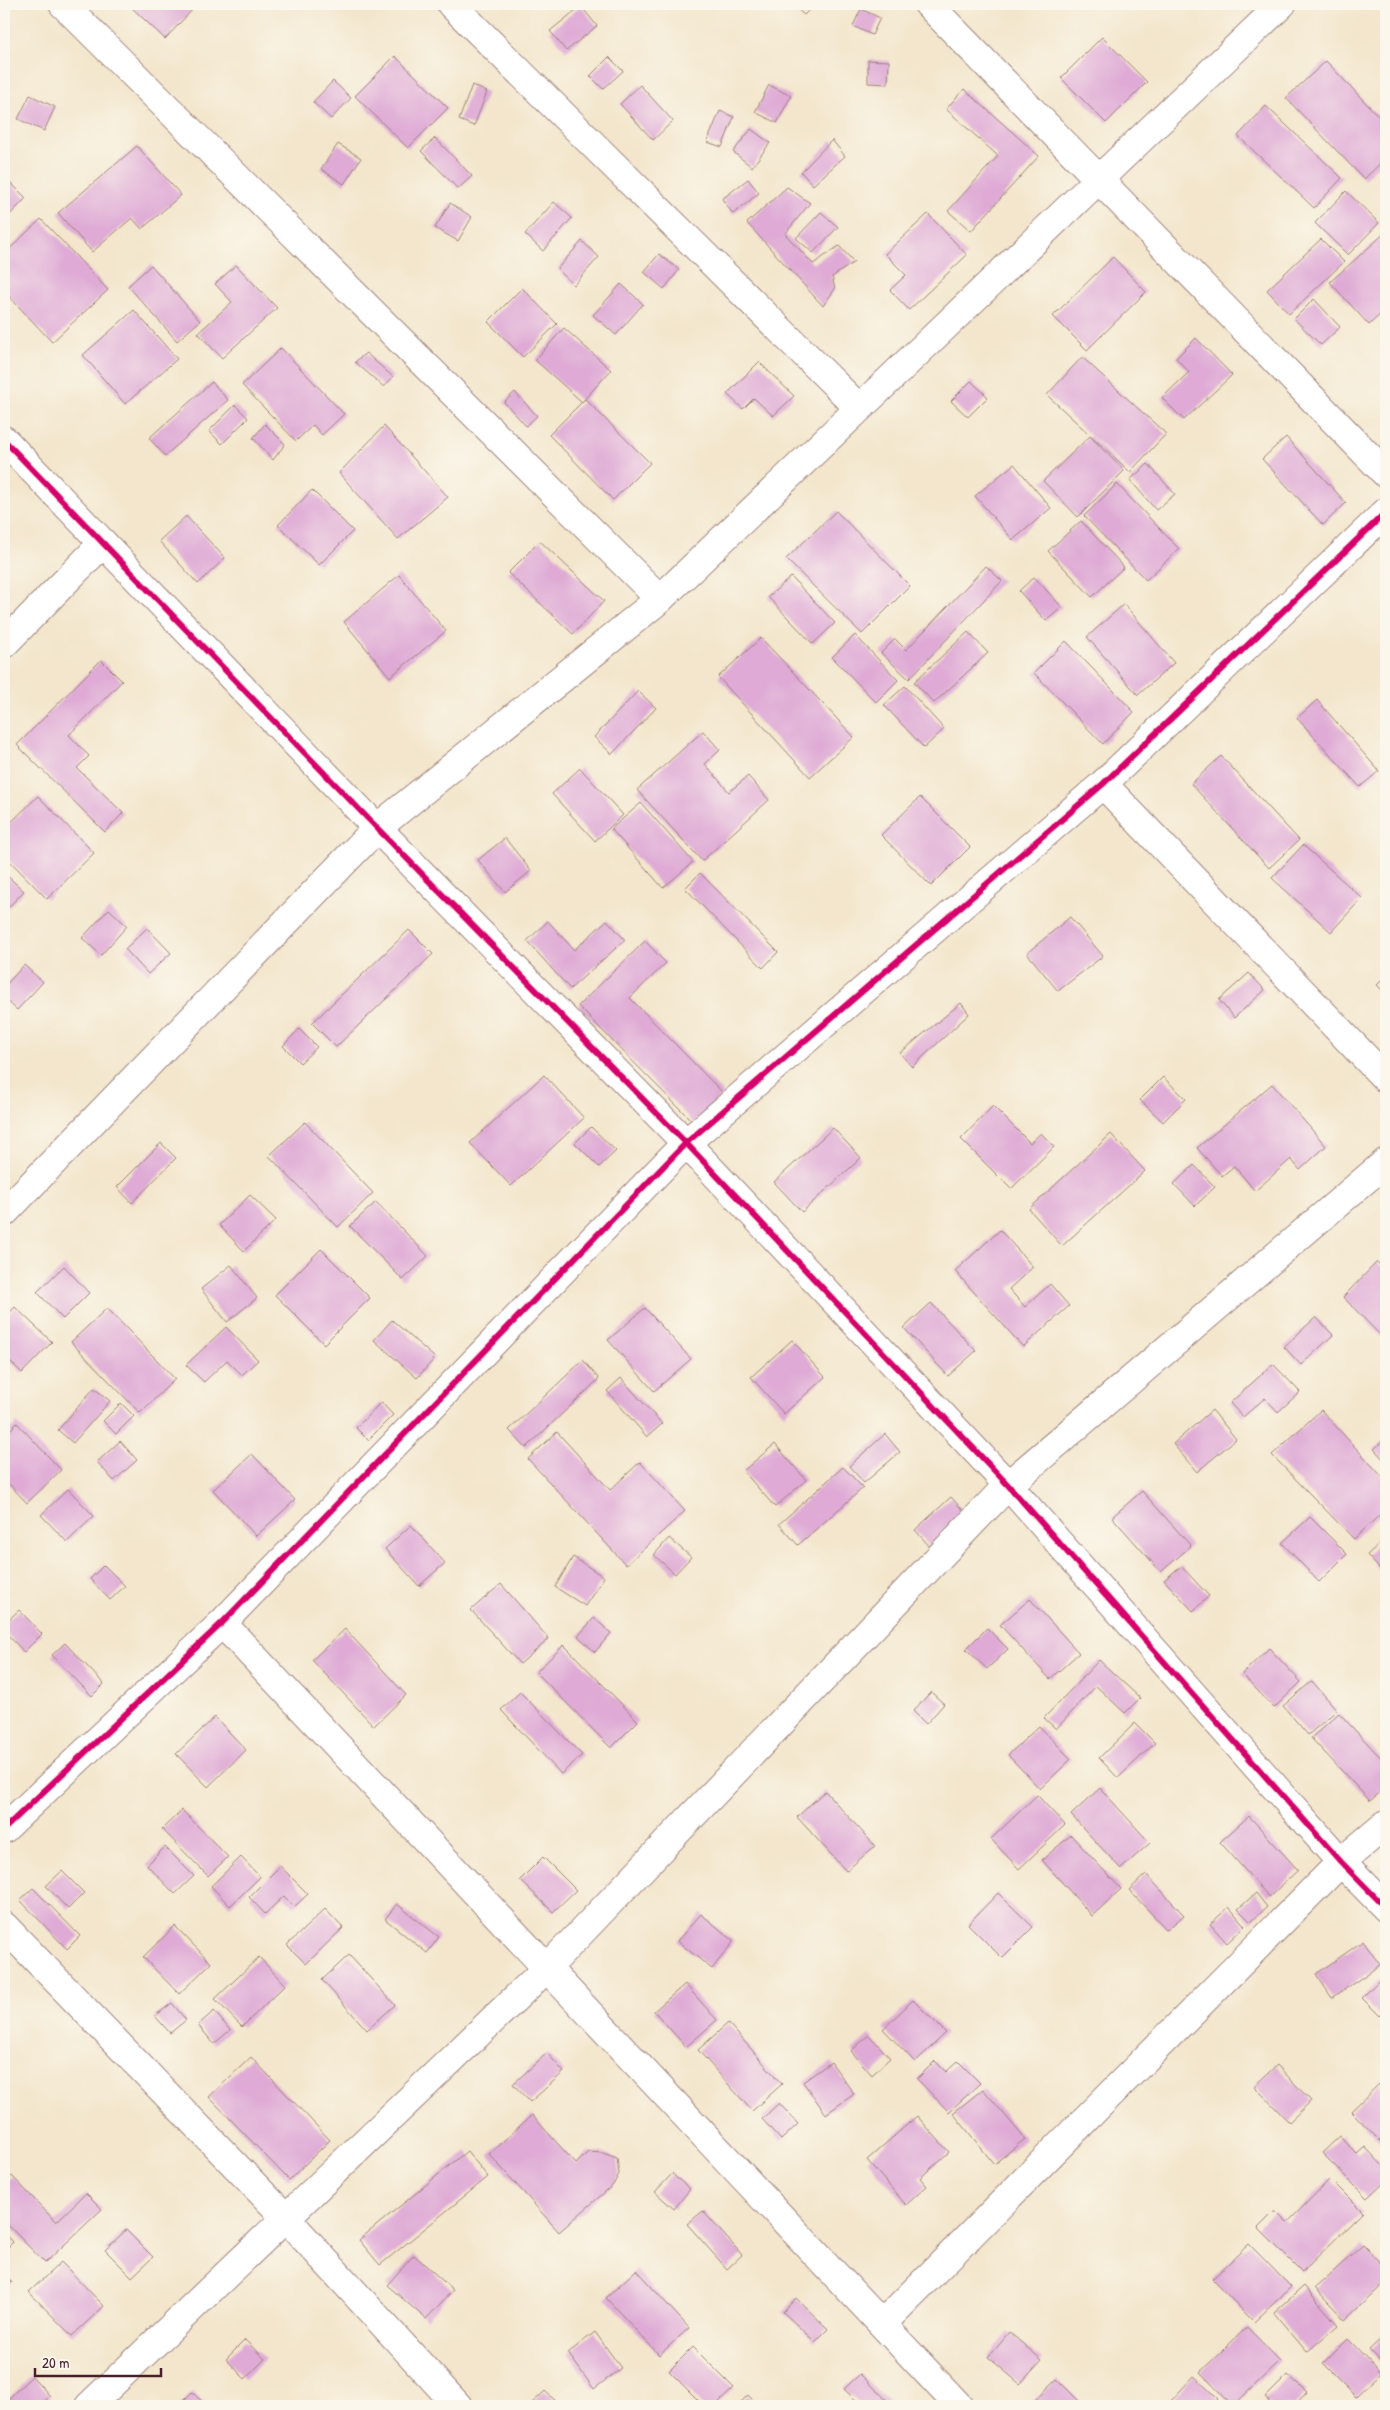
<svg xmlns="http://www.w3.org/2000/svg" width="1390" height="2410" viewBox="0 0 1390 2410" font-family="'Patrick Hand',sans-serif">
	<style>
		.building { fill: #dfabd6 }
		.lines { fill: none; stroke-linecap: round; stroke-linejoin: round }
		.minor-casing { stroke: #9e827c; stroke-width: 30 }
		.minor { stroke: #fff; stroke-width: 28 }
		.cycleway-casing { stroke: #fbf7ec; stroke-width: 9 }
		.cycleway { stroke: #d6006c; stroke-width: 6 }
	</style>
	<rect width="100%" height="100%" fill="#fbf7ec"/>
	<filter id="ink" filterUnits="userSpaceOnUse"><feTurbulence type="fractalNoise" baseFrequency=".02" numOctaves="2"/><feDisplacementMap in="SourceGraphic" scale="10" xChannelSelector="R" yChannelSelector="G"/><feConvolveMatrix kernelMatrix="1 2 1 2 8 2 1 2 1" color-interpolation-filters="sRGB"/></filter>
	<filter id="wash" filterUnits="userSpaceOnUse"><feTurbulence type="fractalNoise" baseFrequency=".0096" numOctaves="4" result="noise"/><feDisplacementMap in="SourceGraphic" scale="20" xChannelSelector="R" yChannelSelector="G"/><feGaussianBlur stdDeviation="1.12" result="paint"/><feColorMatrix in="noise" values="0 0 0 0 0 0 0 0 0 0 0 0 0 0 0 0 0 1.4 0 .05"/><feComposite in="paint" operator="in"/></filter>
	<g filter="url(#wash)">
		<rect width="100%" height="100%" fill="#f3e6cc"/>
		<g id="blocks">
			<g class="building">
				<polygon points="128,4 188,4 193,9 165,39"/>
				<polygon points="792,4 815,4 804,15"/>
				<polygon points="581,6 597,26 566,51 550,31"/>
				<polygon points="861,9 880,18 872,35 853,26"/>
				<polygon points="1102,37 1147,82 1106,123 1061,78"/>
				<polygon points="395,56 448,108 408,148 355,96"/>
				<polygon points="609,57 623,71 603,89 590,76"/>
				<polygon points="868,60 889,61 888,84 868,83"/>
				<polygon points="1326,61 1386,124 1386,158 1364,179 1286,98"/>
				<polygon points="333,81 351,98 331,119 313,102"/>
				<polygon points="472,85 487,92 474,126 459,120"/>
				<polygon points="640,85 673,121 653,140 620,104"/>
				<polygon points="769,85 791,96 777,123 755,112"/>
				<polygon points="964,89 1039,156 971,231 948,211 998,156 946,109"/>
				<polygon points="30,95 55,107 44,131 18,119"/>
				<polygon points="1266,106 1342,178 1314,208 1238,136"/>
				<polygon points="720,111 734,117 722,147 707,142"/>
				<polygon points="751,129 770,143 752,167 733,152"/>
				<polygon points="435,138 472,176 458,189 421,151"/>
				<polygon points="832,140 845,156 813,185 801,172"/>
				<polygon points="338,144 361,158 344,184 321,169"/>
				<polygon points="137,146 181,195 142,229 132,218 92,252 58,213"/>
				<polygon points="4,176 26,198 4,221"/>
				<polygon points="748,179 759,193 733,214 722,199"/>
				<polygon points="787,187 810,203 785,234 813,264 839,246 854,262 832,277 835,289 823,306 747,223"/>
				<polygon points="1346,191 1379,223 1348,255 1315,223"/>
				<polygon points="554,202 572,218 543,251 525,234"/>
				<polygon points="450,203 472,217 458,241 435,228"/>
				<polygon points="821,212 838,227 813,253 796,238"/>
				<polygon points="928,214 967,255 909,310 890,290 906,275 885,254"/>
				<polygon points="41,219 108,290 52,342 4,291 4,254"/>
				<polygon points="1386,232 1386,309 1369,325 1330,282"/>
				<polygon points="1321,239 1344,262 1289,314 1267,290"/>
				<polygon points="582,241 599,257 574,285 557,269"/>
				<polygon points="659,254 679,270 664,289 644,272"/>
				<polygon points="1113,257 1146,292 1087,350 1053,316"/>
				<polygon points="151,265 200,321 177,341 128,286"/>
				<polygon points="236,265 277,308 222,358 198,333 232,302 215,284"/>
				<polygon points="621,284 643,304 616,335 593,315"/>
				<polygon points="522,288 557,324 523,357 488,322"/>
				<polygon points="1314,299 1340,327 1321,345 1294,319"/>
				<polygon points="134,310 177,359 125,404 83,355"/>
				<polygon points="564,328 611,370 582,402 535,360"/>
				<polygon points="1196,338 1232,375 1184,420 1162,398 1189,372 1176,358"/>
				<polygon points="281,348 344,414 322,435 313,425 296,441 242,385"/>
				<polygon points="366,353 393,377 384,387 355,362"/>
				<polygon points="1082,357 1166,434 1130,472 1047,395"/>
				<polygon points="759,362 794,396 773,416 754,398 743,409 727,394"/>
				<polygon points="971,381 988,397 968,417 951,401"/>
				<polygon points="212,382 228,400 165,456 149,438"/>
				<polygon points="515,392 537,416 526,426 504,402"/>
				<polygon points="585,399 650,463 613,500 549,435"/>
				<polygon points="235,405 248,418 222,444 209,431"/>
				<polygon points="265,424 285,444 273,460 253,438"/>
				<polygon points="384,426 448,497 398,539 339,473"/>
				<polygon points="1090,436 1124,471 1078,517 1043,481"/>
				<polygon points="1286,437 1346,503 1323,525 1262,459"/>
				<polygon points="1014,464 1051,508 1013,540 975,496"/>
				<polygon points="1148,464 1175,494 1156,510 1130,480"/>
				<polygon points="1117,484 1179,549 1146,580 1084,516"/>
				<polygon points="312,490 353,531 319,565 278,525"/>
				<polygon points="836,511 910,586 862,634 786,559"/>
				<polygon points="186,516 225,558 198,584 159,541"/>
				<polygon points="1081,521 1124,567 1092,597 1048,551"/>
				<polygon points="540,541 604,601 573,634 508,573"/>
				<polygon points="986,566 1002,581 909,679 881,653 895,639 906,650"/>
				<polygon points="399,575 446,631 390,677 344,622"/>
				<polygon points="791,577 835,623 813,644 768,597"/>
				<polygon points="1034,577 1062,607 1046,621 1019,591"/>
				<polygon points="1124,604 1174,663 1138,695 1087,637"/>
				<polygon points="968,632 988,653 934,703 914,682"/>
				<polygon points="855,635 898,680 876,702 832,657"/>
				<polygon points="761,638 854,737 810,777 718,677"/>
				<polygon points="1066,641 1134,712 1103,744 1034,673"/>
				<polygon points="101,660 122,681 69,735 89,756 77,768 123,813 105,832 17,745"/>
				<polygon points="905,686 944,729 924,748 884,705"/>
				<polygon points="638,691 656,708 612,754 594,737"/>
				<polygon points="1317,700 1379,771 1360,787 1297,718"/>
				<polygon points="703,731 720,750 705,764 729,792 748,776 769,800 702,861 637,790"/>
				<polygon points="1221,756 1299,840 1269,868 1191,784"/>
				<polygon points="580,768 623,815 595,841 552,794"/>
				<polygon points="38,796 94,853 47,899 4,855 4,829"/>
				<polygon points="920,797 970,847 931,886 881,835"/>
				<polygon points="641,803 693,862 663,888 611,829"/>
				<polygon points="505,838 531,871 505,892 478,860"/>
				<polygon points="1303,845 1362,898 1331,932 1272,878"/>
				<polygon points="4,873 24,891 4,912"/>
				<polygon points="700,873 778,952 763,968 685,888"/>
				<polygon points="109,909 127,926 101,955 82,938"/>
				<polygon points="1070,917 1103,956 1058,991 1027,953"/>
				<polygon points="607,920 625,940 570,989 527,941 548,921 574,950"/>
				<polygon points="147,928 171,953 148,974 125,949"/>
				<polygon points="409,930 433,954 336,1047 312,1023"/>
				<polygon points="645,941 666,963 630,998 724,1094 694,1123 578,1006"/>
				<polygon points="24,965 43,982 17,1010 4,998 4,987"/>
				<polygon points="1249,973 1265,990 1234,1018 1219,1000"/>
				<polygon points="1386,976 1386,994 1377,985"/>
				<polygon points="961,1003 969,1014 912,1067 900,1053"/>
				<polygon points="299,1029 317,1047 300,1063 283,1046"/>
				<polygon points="544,1075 584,1118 511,1186 470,1143"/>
				<polygon points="1163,1077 1186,1099 1163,1122 1140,1100"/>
				<polygon points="1272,1084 1326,1146 1300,1170 1291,1159 1255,1191 1234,1166 1222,1176 1197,1148"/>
				<polygon points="993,1106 1030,1143 1041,1133 1054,1147 1011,1189 961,1139"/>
				<polygon points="305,1122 373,1193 338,1227 269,1156"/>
				<polygon points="591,1127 616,1151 599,1167 575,1143"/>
				<polygon points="833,1128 861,1158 802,1212 774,1182"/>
				<polygon points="1111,1134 1145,1171 1062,1246 1029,1209"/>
				<polygon points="161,1143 176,1158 132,1203 117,1187"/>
				<polygon points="1194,1165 1215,1187 1195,1206 1174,1184"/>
				<polygon points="250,1195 276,1220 244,1251 219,1225"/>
				<polygon points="376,1202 428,1256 403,1280 350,1226"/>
				<polygon points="1000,1230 1033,1267 1009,1289 1025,1307 1050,1284 1069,1306 1023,1347 955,1271"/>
				<polygon points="321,1249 370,1298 324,1344 275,1295"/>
				<polygon points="1377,1262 1386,1271 1386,1341 1343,1297"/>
				<polygon points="231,1265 257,1298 227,1322 201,1289"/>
				<polygon points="64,1266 89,1293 63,1319 37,1292"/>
				<polygon points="931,1303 976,1351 948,1376 904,1328"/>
				<polygon points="15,1307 52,1342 22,1373 4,1355 4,1319"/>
				<polygon points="107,1308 175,1379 140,1413 71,1342"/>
				<polygon points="645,1308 691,1359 654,1391 608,1340"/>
				<polygon points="1316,1317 1333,1335 1301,1365 1284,1347"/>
				<polygon points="392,1320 435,1358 417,1378 374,1340"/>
				<polygon points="226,1327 258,1360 242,1375 227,1360 204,1382 186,1365"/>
				<polygon points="792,1340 825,1377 784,1414 751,1377"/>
				<polygon points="583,1360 599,1379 526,1448 509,1430"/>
				<polygon points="1273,1364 1300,1392 1278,1412 1265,1398 1243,1417 1230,1403"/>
				<polygon points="621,1378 662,1424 647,1437 607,1391"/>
				<polygon points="94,1388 110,1401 73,1443 58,1430"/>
				<polygon points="381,1402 393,1415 368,1440 356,1428"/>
				<polygon points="121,1403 134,1416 116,1434 103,1421"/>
				<polygon points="1212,1410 1236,1439 1197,1472 1173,1444"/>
				<polygon points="1321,1410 1386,1481 1386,1509 1354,1539 1272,1455"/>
				<polygon points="17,1423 61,1470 27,1503 4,1479 4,1436"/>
				<polygon points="557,1432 610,1490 640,1462 685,1511 626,1565 528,1459"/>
				<polygon points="885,1434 900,1452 864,1483 849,1466"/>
				<polygon points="1386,1438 1386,1462 1374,1449"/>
				<polygon points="120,1441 137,1460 114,1481 97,1462"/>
				<polygon points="775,1444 806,1480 775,1507 743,1471"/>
				<polygon points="252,1454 295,1500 256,1536 213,1490"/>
				<polygon points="843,1467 863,1488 798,1545 779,1524"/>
				<polygon points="68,1489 94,1516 67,1542 41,1515"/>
				<polygon points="1142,1491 1191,1546 1161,1572 1112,1517"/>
				<polygon points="951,1497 968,1516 932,1549 915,1530"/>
				<polygon points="1310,1517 1347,1554 1319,1582 1282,1543"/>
				<polygon points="411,1525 445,1563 419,1586 385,1549"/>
				<polygon points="669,1538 691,1557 675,1574 654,1555"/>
				<polygon points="1386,1538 1386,1576 1367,1555"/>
				<polygon points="573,1557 604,1577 585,1606 555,1587"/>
				<polygon points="104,1565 125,1586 110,1600 90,1579"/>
				<polygon points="1181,1566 1209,1596 1193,1611 1164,1580"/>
				<polygon points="501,1584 549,1639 520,1664 471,1610"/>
				<polygon points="1030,1599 1079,1653 1050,1679 1000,1625"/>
				<polygon points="19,1610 42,1634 24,1652 4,1631 4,1624"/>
				<polygon points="594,1618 611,1633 595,1652 578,1636"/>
				<polygon points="987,1628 1008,1649 987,1669 966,1649"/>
				<polygon points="345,1629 406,1695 374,1726 312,1660"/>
				<polygon points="65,1643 104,1684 92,1696 52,1655"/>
				<polygon points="564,1645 638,1721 611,1748 536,1672"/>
				<polygon points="1269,1648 1301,1682 1274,1708 1242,1674"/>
				<polygon points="1099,1660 1140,1698 1125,1713 1096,1686 1056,1729 1044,1718"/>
				<polygon points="1312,1681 1337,1710 1308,1735 1283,1706"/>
				<polygon points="520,1692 582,1755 561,1774 501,1710"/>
				<polygon points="931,1692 944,1704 926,1724 913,1711"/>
				<polygon points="1339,1713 1382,1759 1386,1755 1386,1787 1370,1801 1311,1738"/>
				<polygon points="215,1717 246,1750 208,1787 176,1754"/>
				<polygon points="1135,1723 1155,1743 1118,1778 1099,1758"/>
				<polygon points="1039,1726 1071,1759 1040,1789 1008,1755"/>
				<polygon points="1100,1788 1150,1843 1121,1869 1071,1815"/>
				<polygon points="825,1791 875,1846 846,1871 797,1817"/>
				<polygon points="1037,1795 1065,1825 1019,1869 991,1839"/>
				<polygon points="182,1810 228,1857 208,1876 162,1829"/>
				<polygon points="1249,1816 1298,1870 1269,1897 1220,1842"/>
				<polygon points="1071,1835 1121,1889 1092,1916 1042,1860"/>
				<polygon points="165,1847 194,1876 175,1894 147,1865"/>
				<polygon points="241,1857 260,1877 230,1906 211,1886"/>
				<polygon points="543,1857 576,1890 553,1912 520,1880"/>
				<polygon points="280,1866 308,1894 294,1907 284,1896 265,1914 249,1897"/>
				<polygon points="62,1871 84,1893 68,1909 46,1886"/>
				<polygon points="1146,1874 1184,1915 1167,1930 1129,1890"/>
				<polygon points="33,1888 80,1936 67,1949 20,1900"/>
				<polygon points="998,1893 1033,1927 1002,1958 968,1924"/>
				<polygon points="1256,1893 1267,1907 1251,1922 1238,1909"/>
				<polygon points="397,1904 439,1937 427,1953 385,1919"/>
				<polygon points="1229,1907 1245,1926 1227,1943 1210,1924"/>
				<polygon points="325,1909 343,1928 306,1964 287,1945"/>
				<polygon points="701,1914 734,1941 712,1969 677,1941"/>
				<polygon points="175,1926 211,1963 179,1994 143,1957"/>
				<polygon points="1363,1941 1380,1965 1332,1998 1316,1974"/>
				<polygon points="349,1955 395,2005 367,2030 322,1980"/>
				<polygon points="259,1957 285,1985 242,2027 215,1999"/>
				<polygon points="1382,1977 1386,1982 1386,2010 1380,2016 1362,1998"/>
				<polygon points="685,1984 717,2020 686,2047 654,2011"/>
				<polygon points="913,2000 946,2033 915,2062 883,2029"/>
				<polygon points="172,2003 186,2020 170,2033 155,2016"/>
				<polygon points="214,2011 230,2030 214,2044 198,2025"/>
				<polygon points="728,2023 782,2084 752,2111 698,2050"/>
				<polygon points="869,2035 890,2058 872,2075 851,2051"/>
				<polygon points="547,2053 564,2072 530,2102 513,2084"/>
				<polygon points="251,2057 330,2140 289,2180 209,2097"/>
				<polygon points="935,2061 946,2072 958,2061 980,2083 949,2112 917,2079"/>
				<polygon points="831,2062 854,2094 826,2114 803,2082"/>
				<polygon points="1277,2065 1311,2101 1289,2122 1254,2086"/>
				<polygon points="1379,2084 1386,2091 1386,2147 1351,2111"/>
				<polygon points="983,2089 1025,2139 994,2164 953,2113"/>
				<polygon points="779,2103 798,2124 781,2140 762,2119"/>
				<polygon points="532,2115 576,2164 588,2152 603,2153 617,2158 619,2174 613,2185 559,2232 489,2154"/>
				<polygon points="917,2116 949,2152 920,2178 927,2186 906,2205 867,2160"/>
				<polygon points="1340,2136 1357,2154 1365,2147 1386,2169 1386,2180 1367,2198 1322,2153"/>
				<polygon points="467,2151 488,2177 380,2265 359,2240"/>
				<polygon points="672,2174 690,2189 674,2209 655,2192"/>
				<polygon points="12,2176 56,2222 86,2193 102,2209 45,2263 4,2221 4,2184"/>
				<polygon points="1330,2179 1363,2212 1302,2272 1258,2228 1275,2211 1287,2223"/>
				<polygon points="703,2211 742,2255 727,2269 687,2224"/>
				<polygon points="126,2230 153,2257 132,2277 105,2250"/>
				<polygon points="4,2232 13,2242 4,2251"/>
				<polygon points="1249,2244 1291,2287 1254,2322 1212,2279"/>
				<polygon points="1363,2245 1386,2269 1386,2282 1345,2320 1315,2288"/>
				<polygon points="414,2255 453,2290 426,2319 387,2285"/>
				<polygon points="61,2262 104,2306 72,2336 29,2292"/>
				<polygon points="636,2270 689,2328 659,2355 606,2298"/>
				<polygon points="4,2273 12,2282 4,2290"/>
				<polygon points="1304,2286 1338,2325 1307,2352 1274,2313"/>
				<polygon points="796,2298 828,2329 815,2342 783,2312"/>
				<polygon points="1247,2327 1280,2361 1233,2406 1200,2372"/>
				<polygon points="595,2332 621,2368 594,2389 568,2353"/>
				<polygon points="1009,2332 1042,2360 1020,2384 988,2357"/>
				<polygon points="1386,2334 1386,2368 1369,2350"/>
				<polygon points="1348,2339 1381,2373 1356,2397 1323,2364"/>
				<polygon points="245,2340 265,2359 245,2379 226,2359"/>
				<polygon points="693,2347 734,2388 715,2406 704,2406 669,2371"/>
				<polygon points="860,2374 893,2406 862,2406 844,2389"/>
				<polygon points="1288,2375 1307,2392 1294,2406 1274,2406 1265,2398"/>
				<polygon points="32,2376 50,2396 39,2406 18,2406 9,2398"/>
				<polygon points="1194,2376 1218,2399 1211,2406 1166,2406"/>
				<polygon points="1057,2379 1084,2406 1036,2406 1032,2403"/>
				<polygon points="545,2391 561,2406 529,2406"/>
				<polygon points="192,2392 207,2406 178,2406"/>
				<polygon points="748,2395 759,2406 737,2406"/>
			</g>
		</g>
	</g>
	<g filter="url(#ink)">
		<use href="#blocks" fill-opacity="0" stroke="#9e827c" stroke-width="1"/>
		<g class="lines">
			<defs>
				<g id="minor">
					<polyline points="63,4 660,599"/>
					<polyline points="451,4 859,408"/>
					<polyline points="928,4 1386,474"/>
					<polyline points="4,440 377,828 686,1143 1008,1485 1341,1862 1386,1908"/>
					<polyline points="4,644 103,543"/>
					<polyline points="1103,784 1386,1079"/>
					<polyline points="4,1213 377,828 660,599 1282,4"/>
					<polyline points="222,1623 959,2406"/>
					<polyline points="4,1829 222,1623 686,1143 1103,784 1386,512"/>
					<polyline points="4,1926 286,2218 458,2406"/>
					<polyline points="882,2324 1341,1862 1386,1824"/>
					<polyline points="89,2406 548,1967 1008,1485 1386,1162"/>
				</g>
			</defs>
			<use href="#minor" class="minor-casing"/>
			<use href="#minor" class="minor"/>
			<defs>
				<g id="cycleway">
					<polyline points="4,440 377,828 686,1143 1008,1485 1341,1862 1386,1908"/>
					<polyline points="4,1829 222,1623 686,1143 1103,784 1386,512"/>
				</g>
			</defs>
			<use href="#cycleway" class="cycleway-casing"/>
			<use href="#cycleway" class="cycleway"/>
		</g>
	</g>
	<rect width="1390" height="2410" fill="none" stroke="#fbf7ec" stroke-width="20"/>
	<path d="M35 2368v8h126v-8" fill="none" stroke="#4a1f2b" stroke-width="2.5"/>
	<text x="42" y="2368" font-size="15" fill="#4a1f2b" stroke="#fbf7ec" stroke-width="4" paint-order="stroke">20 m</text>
</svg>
